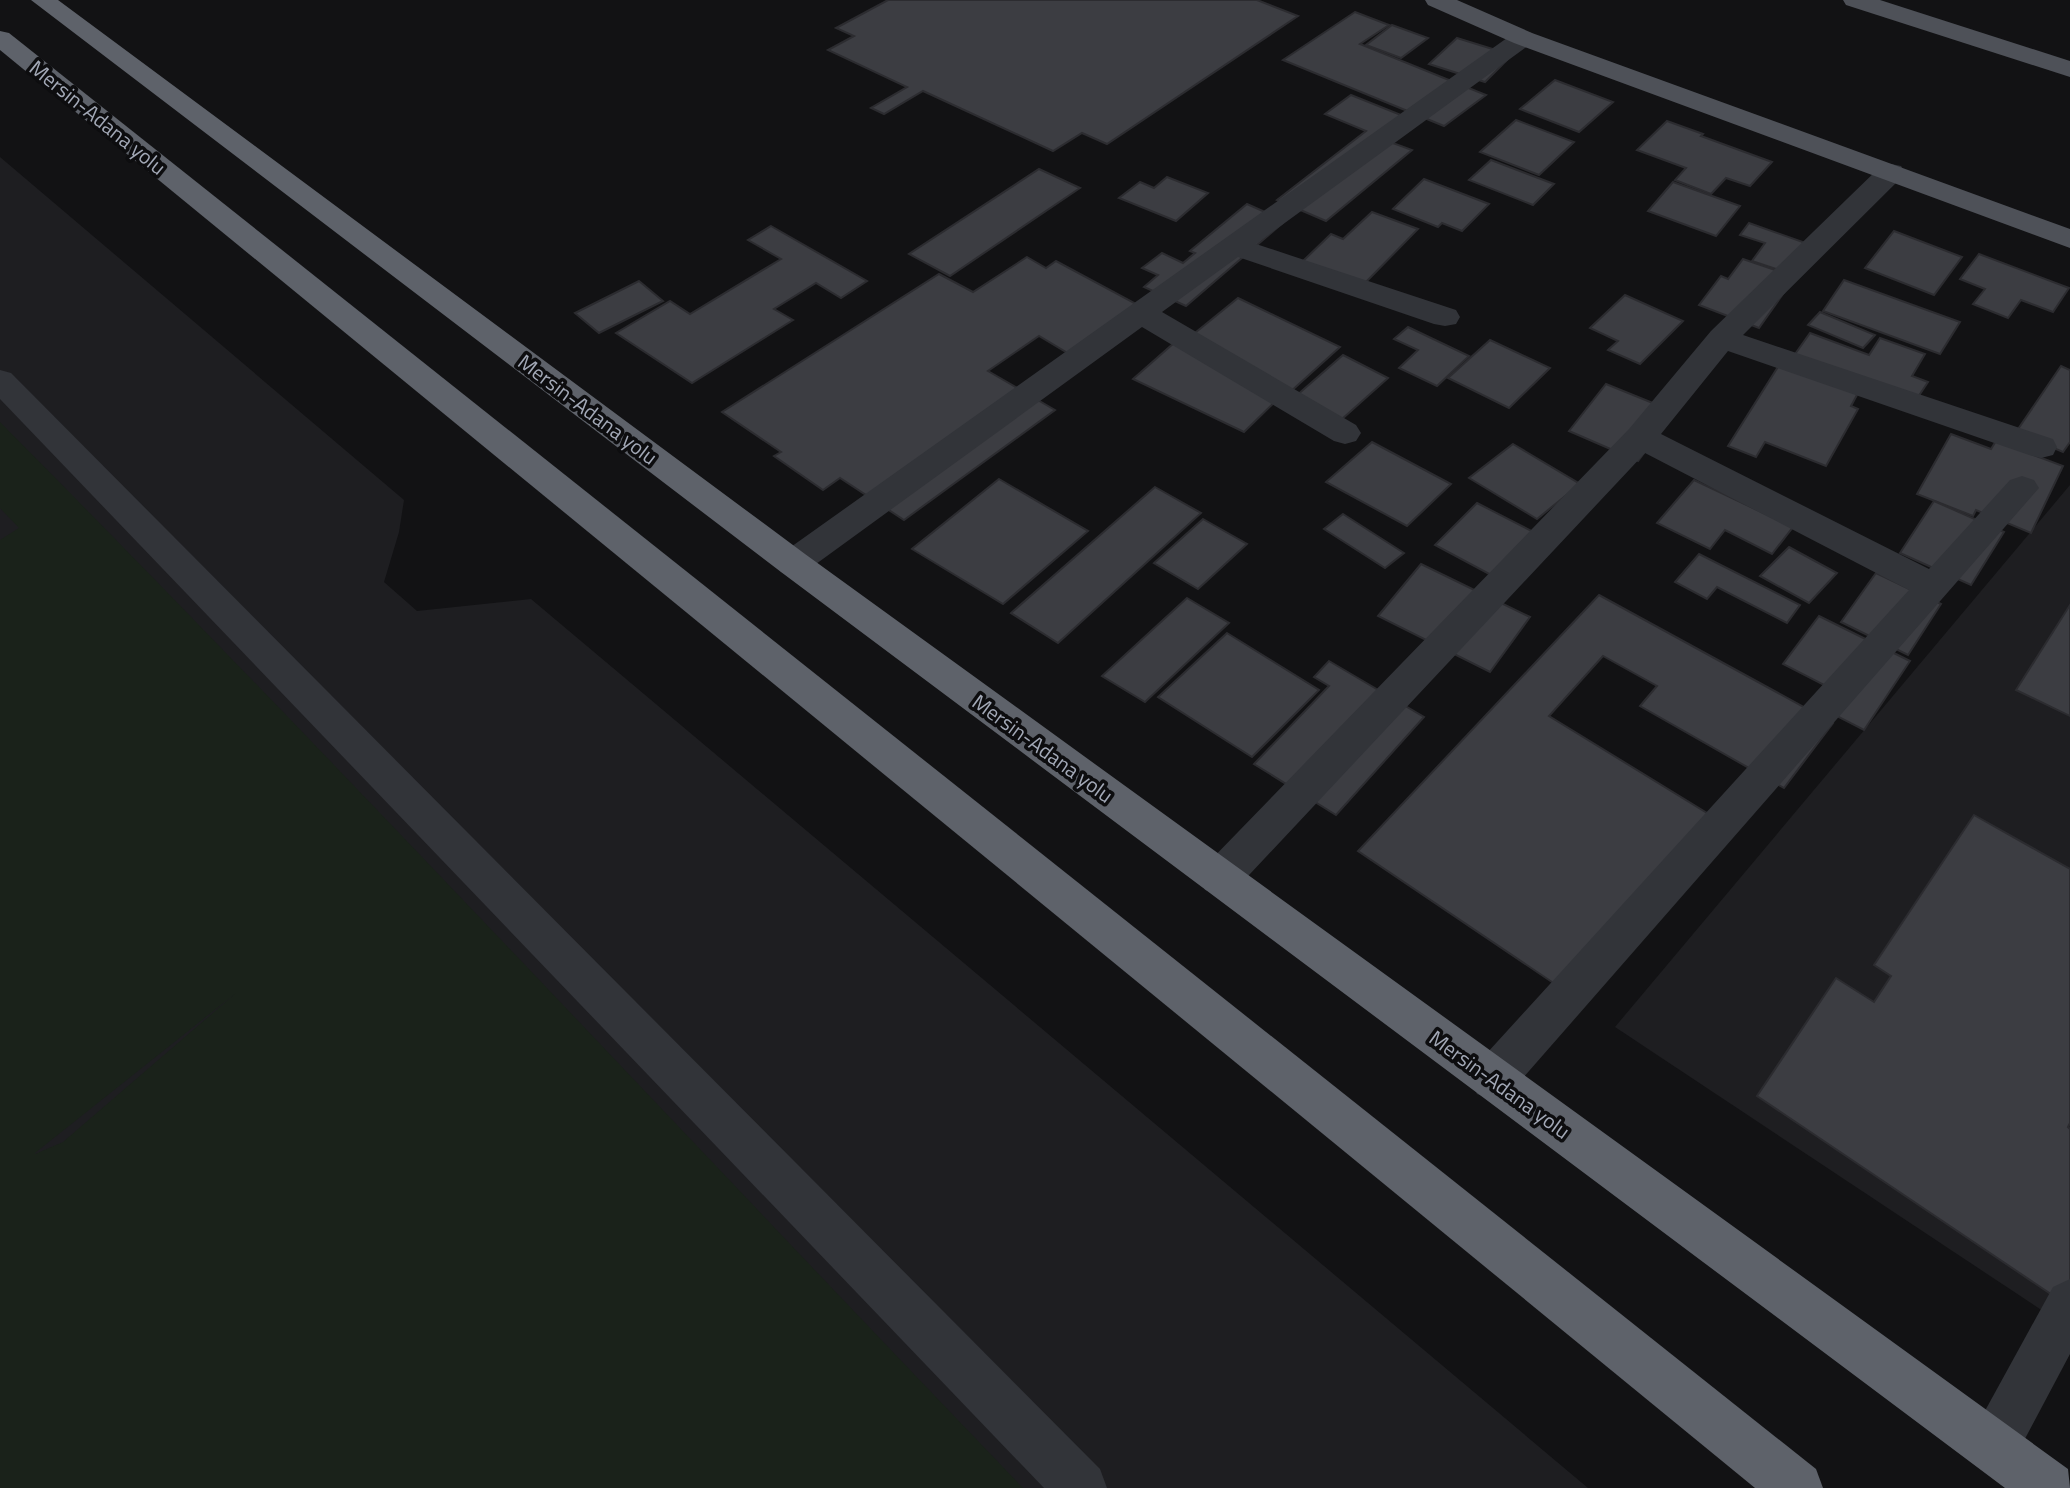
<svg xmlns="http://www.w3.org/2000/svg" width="2070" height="1488" viewBox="0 0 2070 1488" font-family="'Titillium Web',sans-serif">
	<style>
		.built { fill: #1e1e21 }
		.green { fill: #1a221a; fill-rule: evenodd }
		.building { fill: #3c3d42; stroke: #2c2c30; stroke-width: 2 }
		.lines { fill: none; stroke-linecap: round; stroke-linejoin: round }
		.minor { fill: #323439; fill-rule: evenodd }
		.major { fill: #4e5158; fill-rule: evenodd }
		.highway { fill: #5e626a; fill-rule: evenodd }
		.labels { text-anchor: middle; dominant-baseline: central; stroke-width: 7; stroke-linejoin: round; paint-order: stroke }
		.street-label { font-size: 21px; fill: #a2a8b6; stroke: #0d0d0f }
	</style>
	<rect width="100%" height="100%" fill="#121214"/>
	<g class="built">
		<polygon points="0,157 404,500 399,532 384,582 417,611 531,599 1588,1488 0,1488"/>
		<polygon points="2070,485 2070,1329 1615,1027"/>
	</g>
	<path class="green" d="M0,422C347,772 682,1133 1023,1488H0V540L19,528L0,508ZM236,993L63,1142L35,1154V1153Z"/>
	<g class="building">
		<polygon points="888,0 1257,0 1298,16 1107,144 1082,133 1053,151 923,91 884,114 871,108 907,87 828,50 854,36 836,28"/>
		<polygon points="1355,12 1389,25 1360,44 1486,95 1444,126 1283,60"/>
		<polygon points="1392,25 1428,38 1401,58 1366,45"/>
		<polygon points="1457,38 1512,55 1485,82 1429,64"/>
		<polygon points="1555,80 1613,102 1579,132 1520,109"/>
		<polygon points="1351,95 1416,121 1390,142 1412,150 1326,221 1277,200 1366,131 1325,114"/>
		<polygon points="1516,120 1574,142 1539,175 1480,152"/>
		<polygon points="1667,121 1703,134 1701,136 1772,162 1750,186 1726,178 1711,194 1675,180 1686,168 1637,150"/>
		<polygon points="1491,160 1554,184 1533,205 1469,180"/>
		<polygon points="1039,169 1080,188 950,276 909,254"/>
		<polygon points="1167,177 1208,193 1176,221 1119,198 1140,182 1154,188"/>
		<polygon points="1424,179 1489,204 1462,231 1442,223 1438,227 1393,209"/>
		<polygon points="1673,182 1740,206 1716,236 1648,211"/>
		<polygon points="1247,204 1285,221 1186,306 1144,287 1158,275 1142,268 1162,253 1183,263 1195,253 1190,251"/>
		<polygon points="1372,212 1418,229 1362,286 1302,262 1331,234 1343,239"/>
		<polygon points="1749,223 1814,246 1794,275 1752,261 1765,243 1740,235"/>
		<polygon points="771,226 867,281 841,298 816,283 774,309 793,320 692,383 616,333 670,301 690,314 781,259 748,240"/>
		<polygon points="1894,231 1962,257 1934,295 1865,268"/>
		<polygon points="1979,254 2069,288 2053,312 2021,300 2008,318 1973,304 1985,289 1960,279"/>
		<polygon points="1027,257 1046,268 1056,261 1140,306 1071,355 1039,336 988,371 1055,410 904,520 840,478 823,490 774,456 781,452 722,412 939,274 973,292"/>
		<polygon points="1743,259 1795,277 1759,328 1699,305 1721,276 1728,279"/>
		<polygon points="1844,280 1960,322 1940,354 1823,311"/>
		<polygon points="639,281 663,301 599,333 575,313"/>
		<polygon points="1625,295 1683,321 1640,364 1608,350 1618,341 1590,328"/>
		<polygon points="1238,298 1340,347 1289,393 1185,341"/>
		<polygon points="1820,312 1875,335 1863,348 1808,325"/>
		<polygon points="1408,327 1469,356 1437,386 1399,368 1418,350 1394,339"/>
		<polygon points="1810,333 1869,355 1880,338 1925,354 1912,376 1928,382 1914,403 1793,357"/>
		<polygon points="1490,340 1550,368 1509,408 1448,378"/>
		<polygon points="1174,343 1284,393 1244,432 1133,379"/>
		<polygon points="1343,355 1388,378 1342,419 1296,396"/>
		<polygon points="1781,362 1863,384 1851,406 1858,409 1826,466 1765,442 1756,457 1728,446"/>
		<polygon points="2061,366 2070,370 2070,442 2063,452 2016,432"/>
		<polygon points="1606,384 1675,412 1638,461 1569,431"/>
		<polygon points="1951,434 1991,449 1996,441 2063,466 2031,533 1976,510 1973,516 1917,494"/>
		<polygon points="1372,442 1451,484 1407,526 1326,482"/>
		<polygon points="1513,444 1580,484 1537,519 1469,478"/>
		<polygon points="999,479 1088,531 1003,604 912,549"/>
		<polygon points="1694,480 1793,527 1772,554 1725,530 1710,549 1657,523"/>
		<polygon points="1155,487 1201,513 1058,643 1011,613"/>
		<polygon points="1934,501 2004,532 1971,585 1900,553"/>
		<polygon points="1477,503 1547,539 1506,583 1435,545"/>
		<polygon points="1343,514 1404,553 1385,568 1324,529"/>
		<polygon points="1203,519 1247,544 1198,589 1154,563"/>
		<polygon points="1789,547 1837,573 1809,603 1760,576"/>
		<polygon points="1699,554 1800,605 1787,623 1717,587 1707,599 1675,582"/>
		<polygon points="1421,564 1530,617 1490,672 1378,616"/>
		<polygon points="1876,573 1941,604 1908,655 1841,622"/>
		<polygon points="1599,595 1833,723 1784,788 1640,706 1657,686 1603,656 1549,716 1720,821 1580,1001 1358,851"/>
		<polygon points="1187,598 1229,623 1145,702 1102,676"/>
		<polygon points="2070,605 2070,716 2016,690"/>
		<polygon points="1819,616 1910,661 1864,730 1823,709 1836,691 1783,664"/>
		<polygon points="1227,633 1319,690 1252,757 1158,697"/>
		<polygon points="1329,661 1424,717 1336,815 1254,764 1329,686 1314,677"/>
		<polygon points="1974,815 2070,869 2070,1123 2068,1127 2070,1129 2070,1307 1757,1096 1836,978 1874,1002 1891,976 1874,965"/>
	</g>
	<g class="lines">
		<g class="minor">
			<polygon points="1523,31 1532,33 1535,38 1532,43 1256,244 1456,310 1460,317 1456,324 1445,326 1434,324 1238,257 1162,312 1356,425 1361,433 1356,441 1345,444 1334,441 1142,327 805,572 793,576 781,572 776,563 781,554 1514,33"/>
			<polygon points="1891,164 1901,166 1905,172 1901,178 1743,335 2053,439 2057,447 2053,455 2041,458 2029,455 1728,351 1661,434 1929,569 2010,480 2022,476 2034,480 2039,488 1509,1094 1493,1100 1477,1094 1471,1079 1477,1064 1909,590 1645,453 1235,890 1220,895 1205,890 1199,878 1205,866 1629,429 1711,331 1881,166"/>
			<polygon points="0,370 11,373 1100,1469 1107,1488 1044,1488 0,399"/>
			<polygon points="2070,1279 2070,1354 2011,1465 1993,1473 1975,1465 1967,1447 1975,1429 2053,1287"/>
		</g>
		<g class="major">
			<polygon points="1425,0 1457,0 1532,33 2070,229 2070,248 1514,43 1428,5"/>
			<polygon points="1843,0 1880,0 2070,61 2070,77 1846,5"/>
		</g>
		<g class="highway">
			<polygon points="31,0 58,0 805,554 2068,1469 2070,1488 2005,1488 781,572"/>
			<polygon points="0,31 9,33 1816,1469 1823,1488 1755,1488 0,50"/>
		</g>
	</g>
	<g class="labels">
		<g class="street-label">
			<text transform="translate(98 117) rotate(39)">Mersin-Adana yolu</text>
			<text transform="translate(588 409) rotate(37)">Mersin-Adana yolu</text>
			<text transform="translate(1043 748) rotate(36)">Mersin-Adana yolu</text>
			<text transform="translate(1500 1084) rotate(36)">Mersin-Adana yolu</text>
		</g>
	</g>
</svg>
